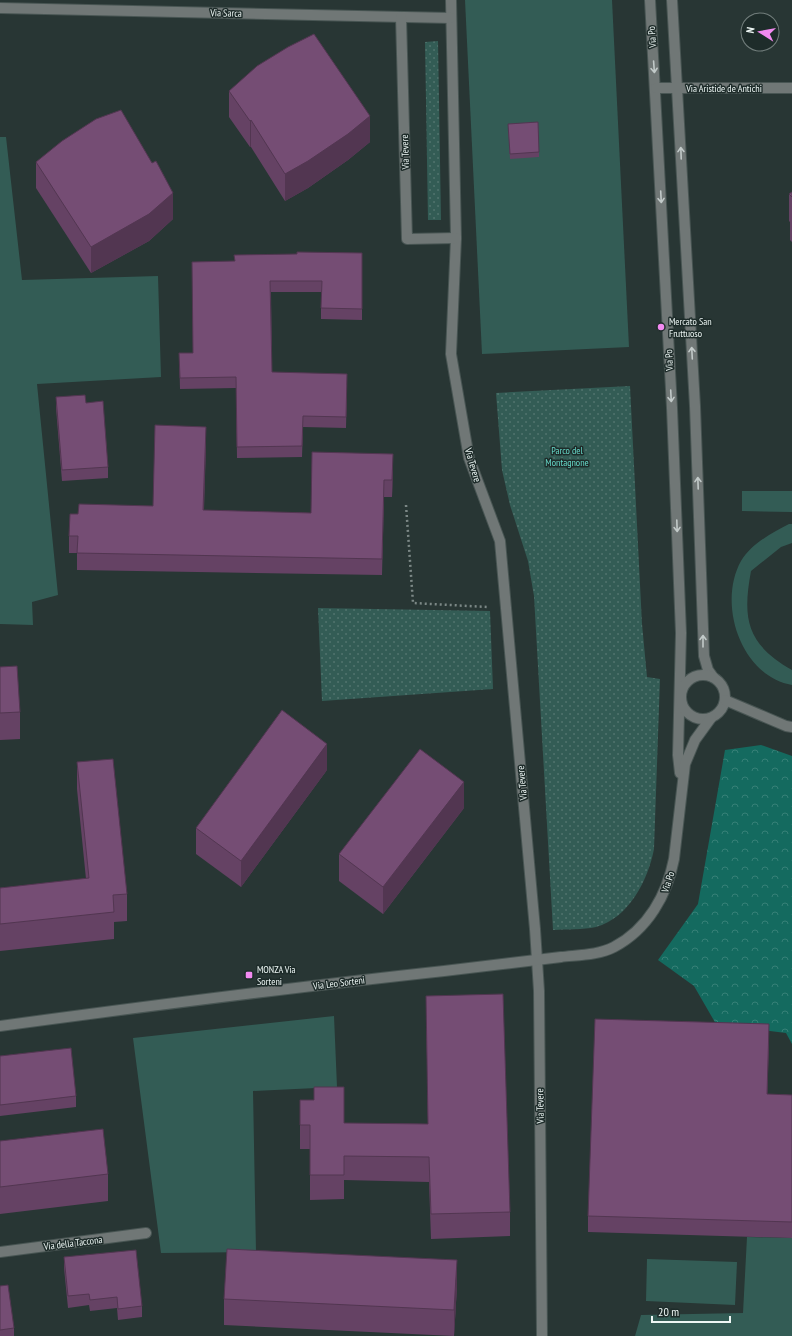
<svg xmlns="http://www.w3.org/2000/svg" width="792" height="1336" viewBox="0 0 792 1336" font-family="'PT Sans Narrow',sans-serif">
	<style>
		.green { fill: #335c55 }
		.forest { fill: url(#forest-crowns) }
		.park { fill: url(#park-dots) }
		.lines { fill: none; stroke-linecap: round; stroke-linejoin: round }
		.street-casing { stroke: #485553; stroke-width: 12 }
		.path { stroke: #7c8886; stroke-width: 2.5; stroke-dasharray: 2 3; stroke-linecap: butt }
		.street { stroke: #707776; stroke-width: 10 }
		.wall { fill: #654264 }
		.shaded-wall { fill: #523651 }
		.building { fill: #754d74; stroke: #523651 }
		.oneway { stroke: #c2cac9 }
		.poi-dot { fill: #f38af1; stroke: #1e2c2a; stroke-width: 1.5 }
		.labels { text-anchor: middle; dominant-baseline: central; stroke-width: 3; stroke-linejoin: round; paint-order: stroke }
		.street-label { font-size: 10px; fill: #eef7f5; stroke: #1e2c2a }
		.poi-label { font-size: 10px; fill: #eef7f5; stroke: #1e2c2a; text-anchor: start }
		.park-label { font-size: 10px; fill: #66d9c9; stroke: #1e2c2a }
	</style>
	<defs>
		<pattern id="forest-crowns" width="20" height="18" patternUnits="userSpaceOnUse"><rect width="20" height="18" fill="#146a5f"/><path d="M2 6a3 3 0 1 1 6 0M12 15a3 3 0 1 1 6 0" fill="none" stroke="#368077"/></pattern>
		<pattern id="park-dots" width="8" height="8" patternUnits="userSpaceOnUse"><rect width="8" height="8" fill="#335c55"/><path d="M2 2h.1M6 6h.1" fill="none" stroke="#51746e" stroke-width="1.8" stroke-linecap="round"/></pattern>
	</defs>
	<rect width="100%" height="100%" fill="#283634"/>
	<g class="green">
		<polygon points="465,0 612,0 629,347 482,354"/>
		<polygon points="0,137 6,137 22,280 158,276 161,377 37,384 58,595 32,602 33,625 0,624"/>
		<polygon points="742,491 792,491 792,512 742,511"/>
		<path d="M789,524H792V543L781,547L751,571C742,620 747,644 792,670V685C741,676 717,604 741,561C752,543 772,533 789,524Z"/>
		<polygon points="334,1016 337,1087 253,1091 256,1252 161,1253 133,1038"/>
		<polygon points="747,1237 792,1238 792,1336 635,1336 641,1315 743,1313"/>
		<polygon points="647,1259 737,1262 735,1305 646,1301"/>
	</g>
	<polygon class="forest" points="761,745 792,756 792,1044 786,1033 716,1024 694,986 658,960 698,904 725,750"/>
	<g class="park">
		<polygon points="438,41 441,220 428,220 425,42"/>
		<path d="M630,386L642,624L647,677L660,679L654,849C648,880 629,918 596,927C582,930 568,929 553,930L534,596L528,561L510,505L502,470L496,393Z"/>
		<polygon points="318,608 490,611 493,689 322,701"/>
	</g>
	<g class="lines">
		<defs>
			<g id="street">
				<polyline points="451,0 456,238 451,354 469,458 500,541 506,608 535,929 539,991 542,1336"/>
				<polyline points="650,0 672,408 681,633 678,755 680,773"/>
				<polyline points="672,0 695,406 704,656 708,670 713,677"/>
				<polyline points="0,8 451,18"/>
				<polyline points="401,17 407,239 456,238"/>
				<polyline points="656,88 792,88"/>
				<circle cx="703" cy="697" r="22"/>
				<polyline points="725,700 786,726 792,727"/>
				<path d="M0,1026C148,1006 296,987 444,971C483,966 522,962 561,957C578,955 599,955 614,947C648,929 667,895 674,859L685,764L695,740L711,718"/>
				<polyline points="0,1252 146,1233"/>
			</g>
		</defs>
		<use href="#street" class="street-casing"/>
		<polyline class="path" points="406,505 413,603 487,607"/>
		<use href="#street" class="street"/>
	</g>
	<g class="wall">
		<polygon points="229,91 370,142 348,160 308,188 285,201 251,147 250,147 229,117"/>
		<polygon points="508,124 539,152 539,157 510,159"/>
		<polygon points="36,162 173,219 149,241 91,273 36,188"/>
		<polygon points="792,192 792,242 790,240 790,222 789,221 789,194"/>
		<polygon points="362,253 362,320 321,319 321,292 271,292 272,372 347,385 346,428 303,427 302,457 237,458 236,388 180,389 179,353 193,353 235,261"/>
		<polygon points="56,397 86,403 108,467 108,478 62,481 56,408"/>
		<polygon points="206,444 204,510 311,513 393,471 392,497 384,497 382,575 77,570 77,553 69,553 69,536 153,506"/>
		<polygon points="0,667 20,712 20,739 0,740"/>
		<polygon points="77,762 127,894 127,921 114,922 114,939 0,951 0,888 86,879 77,789"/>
		<polygon points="327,770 241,887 196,854 196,828"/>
		<polygon points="464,808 383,914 339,881 339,854"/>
		<polygon points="426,996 510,1212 510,1236 431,1239 429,1182 344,1180 344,1199 310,1200 310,1149 300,1149 300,1100 344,1123 428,1124"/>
		<polygon points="769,1040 767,1094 792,1095 792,1238 588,1232 588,1216"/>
		<polygon points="0,1056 76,1096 76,1107 0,1116"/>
		<polygon points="0,1141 108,1174 108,1201 0,1214"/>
		<polygon points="64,1257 142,1306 142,1317 118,1320 117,1308 90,1311 89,1305 68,1308 64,1268"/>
		<polygon points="0,1286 14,1328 14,1336 0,1336"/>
		<polygon points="457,1287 454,1336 224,1325 224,1299"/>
	</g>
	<g class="shaded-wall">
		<polygon points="370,116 370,142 348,160 308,188 285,201 285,174"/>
		<polygon points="251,120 251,147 250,147 250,121"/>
		<polygon points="173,193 173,219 149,241 91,273 91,247"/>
		<polygon points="206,427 206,444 203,526 203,510"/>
		<polygon points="393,454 393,471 392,497 392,480"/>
		<polygon points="327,744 327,770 241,887 241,861"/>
		<polygon points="464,782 464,808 383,914 383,887"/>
		<polygon points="769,1024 769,1040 767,1110 767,1094"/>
		<polygon points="457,1260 457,1287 454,1336 454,1310"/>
	</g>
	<g class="building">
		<polygon points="314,34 370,116 348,134 308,161 285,174 251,120 250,121 229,91 257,66 288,47"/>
		<polygon points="121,110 152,163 156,161 173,193 149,214 91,247 36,162 62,141 96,119"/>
		<polygon points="538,122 539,152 510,154 508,124"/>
		<polygon points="792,192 792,197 789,194"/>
		<polygon points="297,252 362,253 362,309 321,308 322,281 270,281 272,372 347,374 346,417 303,416 302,446 237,447 236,377 180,378 179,353 193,353 192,262 235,261 234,255 297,254"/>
		<polygon points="85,395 86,403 103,401 108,467 62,470 56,397"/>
		<polygon points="155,425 206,427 203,510 311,513 312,452 393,454 392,480 384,480 382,559 77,553 78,536 69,536 70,514 78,514 79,504 153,506"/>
		<polygon points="17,666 20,712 0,713 0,667"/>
		<polygon points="282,710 327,744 241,861 196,828"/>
		<polygon points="420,749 464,782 383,887 339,854"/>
		<polygon points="113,759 127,894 113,895 114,912 0,924 0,888 89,878 77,762"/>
		<polygon points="503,994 510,1212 431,1214 429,1157 344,1156 344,1175 310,1175 310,1125 300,1125 300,1100 314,1100 314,1087 344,1087 344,1123 428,1124 426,996"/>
		<polygon points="595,1019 769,1024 767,1094 792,1095 792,1222 588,1216"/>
		<polygon points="71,1048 76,1096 0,1105 0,1056"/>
		<polygon points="103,1129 108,1174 0,1187 0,1141"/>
		<polygon points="227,1249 457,1260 454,1310 224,1299"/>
		<polygon points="136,1250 142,1306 118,1309 117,1297 90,1300 89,1294 68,1296 64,1257"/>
		<polygon points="8,1285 14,1328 0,1330 0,1286"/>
	</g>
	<defs><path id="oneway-shaft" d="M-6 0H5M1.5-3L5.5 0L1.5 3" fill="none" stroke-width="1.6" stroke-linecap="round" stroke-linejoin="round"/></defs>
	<g class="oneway">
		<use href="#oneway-shaft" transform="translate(654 67) rotate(86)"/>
		<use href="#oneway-shaft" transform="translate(681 153) rotate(-92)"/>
		<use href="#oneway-shaft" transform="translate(661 197) rotate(87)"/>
		<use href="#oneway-shaft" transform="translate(692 353) rotate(-93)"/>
		<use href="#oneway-shaft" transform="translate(671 396) rotate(87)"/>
		<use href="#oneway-shaft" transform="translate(698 483) rotate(-92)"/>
		<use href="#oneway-shaft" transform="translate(677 526) rotate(88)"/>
		<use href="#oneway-shaft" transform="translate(703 641) rotate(-90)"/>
	</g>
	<g class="poi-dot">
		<circle cx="661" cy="327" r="4"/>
		<rect x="245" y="971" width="8" height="8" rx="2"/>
	</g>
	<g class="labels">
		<g class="street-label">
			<text transform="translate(226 13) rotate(1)">Via Sarca</text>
			<text transform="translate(652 37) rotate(-94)">Via Po</text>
			<text x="724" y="88">Via Aristide de Antichi</text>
			<text transform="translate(405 152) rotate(-92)">Via Tevere</text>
			<text transform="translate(669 360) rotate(-93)">Via Po</text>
			<text transform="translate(473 465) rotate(74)">Via Tevere</text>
			<text transform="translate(522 783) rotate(-95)">Via Tevere</text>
			<text transform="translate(668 882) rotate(-72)">Via Po</text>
			<text transform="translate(339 983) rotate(-7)">Via Leo Sorteni</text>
			<text transform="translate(540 1106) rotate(-91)">Via Tevere</text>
			<text transform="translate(73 1243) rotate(-7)">Via della Taccona</text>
		</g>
		<g class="poi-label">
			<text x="669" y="321">Mercato San<tspan x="669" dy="12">Fruttuoso</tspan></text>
			<text x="257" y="969">MONZA Via<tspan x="257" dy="12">Sorteni</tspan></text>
		</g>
		<g class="park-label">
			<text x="567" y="450">Parco del<tspan x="567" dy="12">Montagnone</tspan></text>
		</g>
	</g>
	<g transform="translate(760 32) rotate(281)"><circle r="19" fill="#1e2c2a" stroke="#717d7b"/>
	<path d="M0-3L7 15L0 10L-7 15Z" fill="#f38af1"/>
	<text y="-6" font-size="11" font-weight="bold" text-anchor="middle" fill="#eef7f5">N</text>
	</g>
	<path d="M652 1316v6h78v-6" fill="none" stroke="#eef7f5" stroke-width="2"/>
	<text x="658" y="1316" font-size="12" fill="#eef7f5" stroke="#1e2c2a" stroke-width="3" paint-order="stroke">20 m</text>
</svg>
